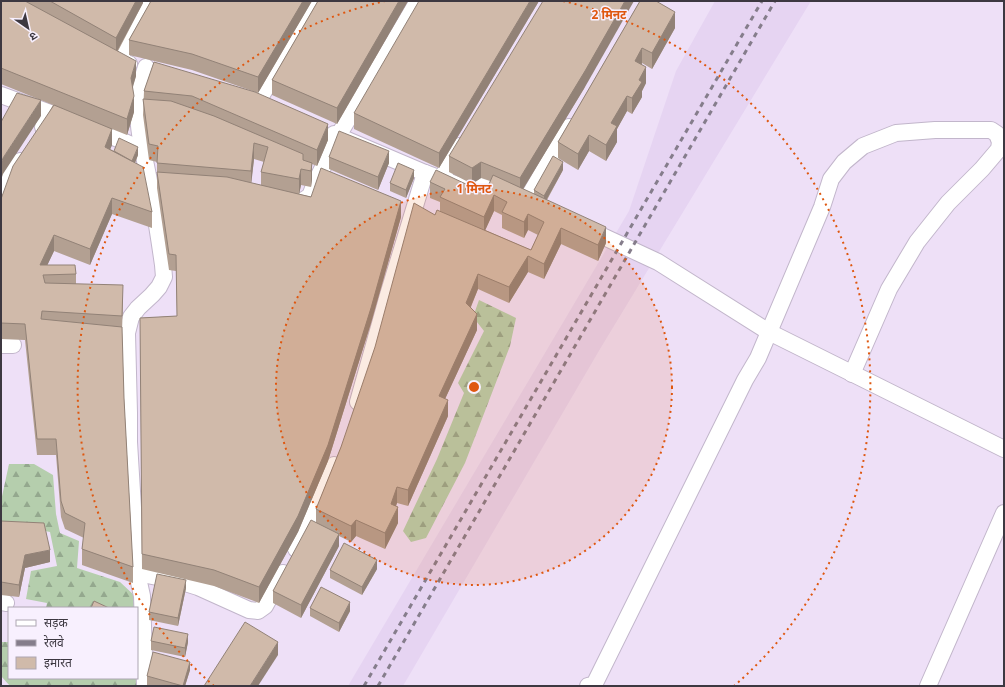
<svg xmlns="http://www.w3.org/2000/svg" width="1005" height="687" viewBox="0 0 1005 687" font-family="'Open Sans','Noto Sans Devanagari',sans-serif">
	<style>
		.built { fill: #e6d4f2 }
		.forest { fill: url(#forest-firs) }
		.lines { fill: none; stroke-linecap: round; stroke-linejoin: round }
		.street-casing { stroke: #c2b6cb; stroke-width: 18 }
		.street { stroke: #fff; stroke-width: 16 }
		.rail { stroke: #857d8b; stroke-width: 3; stroke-dasharray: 5 5; stroke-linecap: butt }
		.wall { fill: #b3a092; fill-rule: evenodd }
		.shaded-wall { fill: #928277 }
		.building { fill: #d0baaa; stroke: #928277 }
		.ring { fill: none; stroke: #df570f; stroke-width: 2; stroke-dasharray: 2 4 }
		.centre { fill: #df570f; stroke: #f8f0fe; stroke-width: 2 }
		.ring-label { font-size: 12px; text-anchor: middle; font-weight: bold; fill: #df570f; stroke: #f8f0fe; stroke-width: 3; stroke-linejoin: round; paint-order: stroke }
	</style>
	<defs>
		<pattern id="forest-firs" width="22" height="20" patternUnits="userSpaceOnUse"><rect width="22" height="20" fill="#b5cead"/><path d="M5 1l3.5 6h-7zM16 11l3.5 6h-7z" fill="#94a88e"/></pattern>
	</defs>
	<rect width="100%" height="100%" fill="#eee0f7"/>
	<polygon class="built" points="715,1 811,1 600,349 403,686 348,686 629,211 676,71"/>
	<g class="forest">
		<polygon points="479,300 516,318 510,346 465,463 426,538 411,542 403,531 437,459 464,393 458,383 484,331 473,317"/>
		<polygon points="9,464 34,464 53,475 56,514 60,533 79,541 77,568 120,582 135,596 136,608 46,608 47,603 26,599 31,571 57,566 50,532 1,522 1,501"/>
		<polygon points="1,642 9,642 9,678 137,678 137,686 10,686 1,676"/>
	</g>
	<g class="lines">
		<defs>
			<g id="street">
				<polyline points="418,1 338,136 425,173 474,191 484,182 508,193"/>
				<polyline points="129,64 118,61 151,1"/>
				<polyline points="1,95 53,114 43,127"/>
				<polyline points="257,103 318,1"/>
				<polyline points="92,128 139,148"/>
				<polyline points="441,179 460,146"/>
				<polyline points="1,199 8,179 20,161"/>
				<polyline points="288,200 297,202 304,200 310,196 314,186 338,136 334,134"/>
				<polyline points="526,201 569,127"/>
				<polyline points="587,229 658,262 769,332 1004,449"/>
				<polyline points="1,345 13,345"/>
				<polyline points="358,402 388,295 425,173"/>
				<polyline points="296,549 304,534 334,465"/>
				<polyline points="137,573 182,582 198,587 249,610 258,611 265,606 283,573"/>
				<polyline points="1,602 6,603"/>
				<path d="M145,686L142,596L137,573L129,442V413L127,333L131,317L138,308L152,295L159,287L164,277L163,265C159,237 155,209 149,181C144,153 135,123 139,94C140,85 143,76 146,67"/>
				<polyline points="588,686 594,685 745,380 758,358 822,207 831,179 844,162 863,146 896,133 935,130 991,130 997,134 1000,142 999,149 982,169 948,203 917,242 889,289 852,374"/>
				<polyline points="928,686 1004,513"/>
			</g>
		</defs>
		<use href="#street" class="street-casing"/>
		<use href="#street" class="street"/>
		<g class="rail">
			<polyline points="364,686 762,1"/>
			<polyline points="378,686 775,1"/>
		</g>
	</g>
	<g class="wall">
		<polygon points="1,1 143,1 143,3 118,51 136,76 132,88 134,112 127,135 112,129 112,145 110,149 114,151 138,155 135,163 152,212 152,228 112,214 90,265 54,251 47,265 76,274 76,284 123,301 122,332 124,398 133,567 133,583 82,565 82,549 84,538 65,529 61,517 56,455 37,455 25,340 1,339 1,199 53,105 1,84"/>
		<polygon points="151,1 312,1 258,93 192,70 129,55 129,40"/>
		<polygon points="318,1 408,1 337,124 272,95 272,80"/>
		<polygon points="539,1 439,168 354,129 354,113"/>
		<polygon points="640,1 675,28 652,69 642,63 642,64 646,83 642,91 642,97 632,114 627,111 617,129 617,142 606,161 589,151 578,170 558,158 558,142"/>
		<path d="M154,62L328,140L317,166L312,164V179L311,187L301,185L299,194L401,217L371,323L328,461L298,532L259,603L214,586L142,569L140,318L177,316L176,271L169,270L157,188V162L149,160L143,115L144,91ZM254,159L264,162L261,172V185L251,183Z"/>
		<path d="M585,87L523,189L534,194V190L563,170L547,200L606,243L598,261L561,244L544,279L528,272L509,303L478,289L471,307L477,330L445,399L448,416L408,506L397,503L396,506L398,523L385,549L356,536L351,542L339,536V546L301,618L273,603V591L316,522V509L435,215L440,212V202L430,198V182L485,193L490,181L481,178L472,184L449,172V156ZM494,211L502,215V228L524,238L528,230L538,235L531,250L485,230Z"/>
		<polygon points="329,157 389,163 378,190 329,169"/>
		<polygon points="414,178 406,198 390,191 390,183"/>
		<polygon points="1,521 50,562 25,568 19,597 1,595"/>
		<polygon points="377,569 362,595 330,578 330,570"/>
		<polygon points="186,588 178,626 149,620 149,612"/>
		<polygon points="310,608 350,611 339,632 310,616"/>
		<polygon points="151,641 188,642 185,657 151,650"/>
		<polygon points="190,670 185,686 151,686 147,685 147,676"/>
	</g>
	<g class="shaded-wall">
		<polygon points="136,1 143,1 143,3 116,53 116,38"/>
		<polygon points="303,1 312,1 258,93 258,77"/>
		<polygon points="399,1 408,1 337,124 337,108"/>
		<polygon points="530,1 539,1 439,168 439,153"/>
		<polygon points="625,1 634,1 585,87 520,194 520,178"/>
		<polygon points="675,12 675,28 652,69 652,53"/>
		<polygon points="642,48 642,63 635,76 635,61"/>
		<polygon points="136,61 136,76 131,94 131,78"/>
		<polygon points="646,67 646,83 642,91 642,97 632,114 632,98 639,80"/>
		<polygon points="134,96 134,112 127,135 127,119"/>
		<polygon points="627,96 627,111 617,129 617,142 606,161 606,145 611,123"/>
		<polygon points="41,100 41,116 3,174 1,180 1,164 3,158"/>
		<polygon points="328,124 328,140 317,166 317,150"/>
		<polygon points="112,129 112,145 105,162 105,147"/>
		<polygon points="589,135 589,151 578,170 578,154"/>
		<polygon points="254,143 254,159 251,186 251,171"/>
		<polygon points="138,147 138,155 132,170 132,161"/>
		<polygon points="389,151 389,163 378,190 378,177"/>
		<polygon points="481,162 481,178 472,184 472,168"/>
		<polygon points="563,162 563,170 544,204 544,196"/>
		<polygon points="312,163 312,179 311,187 311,171"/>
		<polygon points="301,169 301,185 299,195 299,179"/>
		<polygon points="414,170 414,178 406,198 406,190"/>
		<polygon points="494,195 494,211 484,233 484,217"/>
		<polygon points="112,198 112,214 90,265 90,249"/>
		<polygon points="401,201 401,217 371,323 328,461 298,532 259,603 259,587"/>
		<polygon points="528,214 528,230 524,238 524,222"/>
		<polygon points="606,227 606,243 598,261 598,245"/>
		<polygon points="561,228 561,244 544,279 544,264"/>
		<polygon points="54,235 54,251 40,281 40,265"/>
		<polygon points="528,256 528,272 509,303 509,287"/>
		<polygon points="478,274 478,289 466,318 466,303"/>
		<polygon points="477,314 477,330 439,412 439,396"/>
		<polygon points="448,400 448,416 408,506 408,490"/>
		<polygon points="397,487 397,503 391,519 391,504"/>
		<polygon points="398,507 398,523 385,549 385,533"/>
		<polygon points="356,520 356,536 351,542 351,526"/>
		<polygon points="339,534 339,546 301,618 301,605"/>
		<polygon points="50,550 50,562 25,568 19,597 19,585 25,555"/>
		<polygon points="377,560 377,569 362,595 362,587"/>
		<polygon points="186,580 186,588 178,626 178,618"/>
		<polygon points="350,602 350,611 339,632 339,623"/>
		<polygon points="188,634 188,642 185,657 185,648"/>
		<polygon points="278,642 278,655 258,686 250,686"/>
		<polygon points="190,662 190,670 185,686 183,686"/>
	</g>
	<g class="building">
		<polygon points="1,1 25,1 136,61 131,78 134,96 127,119 1,68"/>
		<polygon points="50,1 136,1 116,38"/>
		<polygon points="151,1 303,1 258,77 192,54 129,40"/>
		<polygon points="318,1 399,1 337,108 272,80"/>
		<polygon points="419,1 530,1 439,153 354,113"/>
		<polygon points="543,1 625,1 585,71 520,178 481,162 472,168 449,156"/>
		<polygon points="640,1 656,1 675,12 652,53 642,48 635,61 646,67 639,80 642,82 632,98 627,96 611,123 617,126 606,145 589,135 578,154 558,142"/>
		<polygon points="154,62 255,92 328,124 317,150 192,96 144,91"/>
		<polygon points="17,93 41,100 3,158 1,164 1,122"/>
		<polygon points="143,99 171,101 214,116 303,154 303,160 312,163 311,171 301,169 299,179 261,172 268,147 254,143 251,171 157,163 158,146 149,144"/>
		<polygon points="54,105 112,129 105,147 143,167 152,212 112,198 90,249 54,235 40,265 75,265 76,274 43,275 45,283 123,285 122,316 42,311 41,319 122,327 124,398 133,567 82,549 85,523 65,513 61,501 56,439 37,439 25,324 1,323 1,199 13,166"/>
		<polygon points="339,131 389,151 378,177 329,157"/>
		<polygon points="119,138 138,147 132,161 114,151"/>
		<polygon points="553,156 563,162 544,196 534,190"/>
		<polygon points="398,163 414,170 406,190 390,183"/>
		<polygon points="321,168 401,201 371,308 328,445 298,516 259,587 214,570 142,554 140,318 177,316 176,255 169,254 157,172 227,177 311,197"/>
		<polygon points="436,170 485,193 493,175 606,227 598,245 561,228 544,264 528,256 509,287 478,274 466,303 477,314 439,396 448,400 408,490 397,487 391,504 398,507 385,533 356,520 351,526 316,509 341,447 375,347 414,203 435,215 437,210 531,250 544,222 528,214 524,222 502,212 507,202 494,195 484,217 440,197 445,189 430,182"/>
		<polygon points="311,520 339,534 301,605 273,591"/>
		<polygon points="1,521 44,523 50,550 25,555 19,585 1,582"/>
		<polygon points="344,543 377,560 362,587 330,570"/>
		<polygon points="157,574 186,580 178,618 149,612"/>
		<polygon points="321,587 350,602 339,623 310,608"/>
		<polygon points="94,601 109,608 91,608"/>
		<polygon points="245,622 278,642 250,686 204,686"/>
		<polygon points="154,627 188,634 185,648 151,641"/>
		<polygon points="153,652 190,662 183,686 147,676"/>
	</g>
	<circle cx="474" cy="387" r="198" fill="#df570f" fill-opacity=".12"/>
	<g class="ring">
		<circle cx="474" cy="387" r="198"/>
		<path d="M214 686A396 396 0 0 1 385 1M563 1A396 396 0 0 1 734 686"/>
	</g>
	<circle cx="474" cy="387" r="6" class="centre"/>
	<g class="ring-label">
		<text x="609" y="19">2 मिनट</text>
		<text x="474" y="193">1 मिनट</text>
	</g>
	<rect width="1005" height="687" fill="none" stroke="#3d3841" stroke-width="4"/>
	<rect x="8" y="607" width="130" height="72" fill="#f8f0fe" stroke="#ada6b2"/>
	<rect x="16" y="620" width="20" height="6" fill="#ffffff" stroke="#ada6b2"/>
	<text x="44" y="627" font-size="12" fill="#3d3841">सड़क</text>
	<rect x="16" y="640" width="20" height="6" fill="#857d8b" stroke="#ada6b2"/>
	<text x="44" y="647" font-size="12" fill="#3d3841">रेलवे</text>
	<rect x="16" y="657" width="20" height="12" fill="#d0baaa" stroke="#ada6b2"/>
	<text x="44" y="667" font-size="12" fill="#3d3841">इमारत</text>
	<g transform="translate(28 28) rotate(146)" stroke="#f8f0fe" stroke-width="3" paint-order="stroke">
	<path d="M0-3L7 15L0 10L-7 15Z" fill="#3d3841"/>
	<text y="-6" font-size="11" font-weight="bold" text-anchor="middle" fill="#3d3841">उ</text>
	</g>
</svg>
